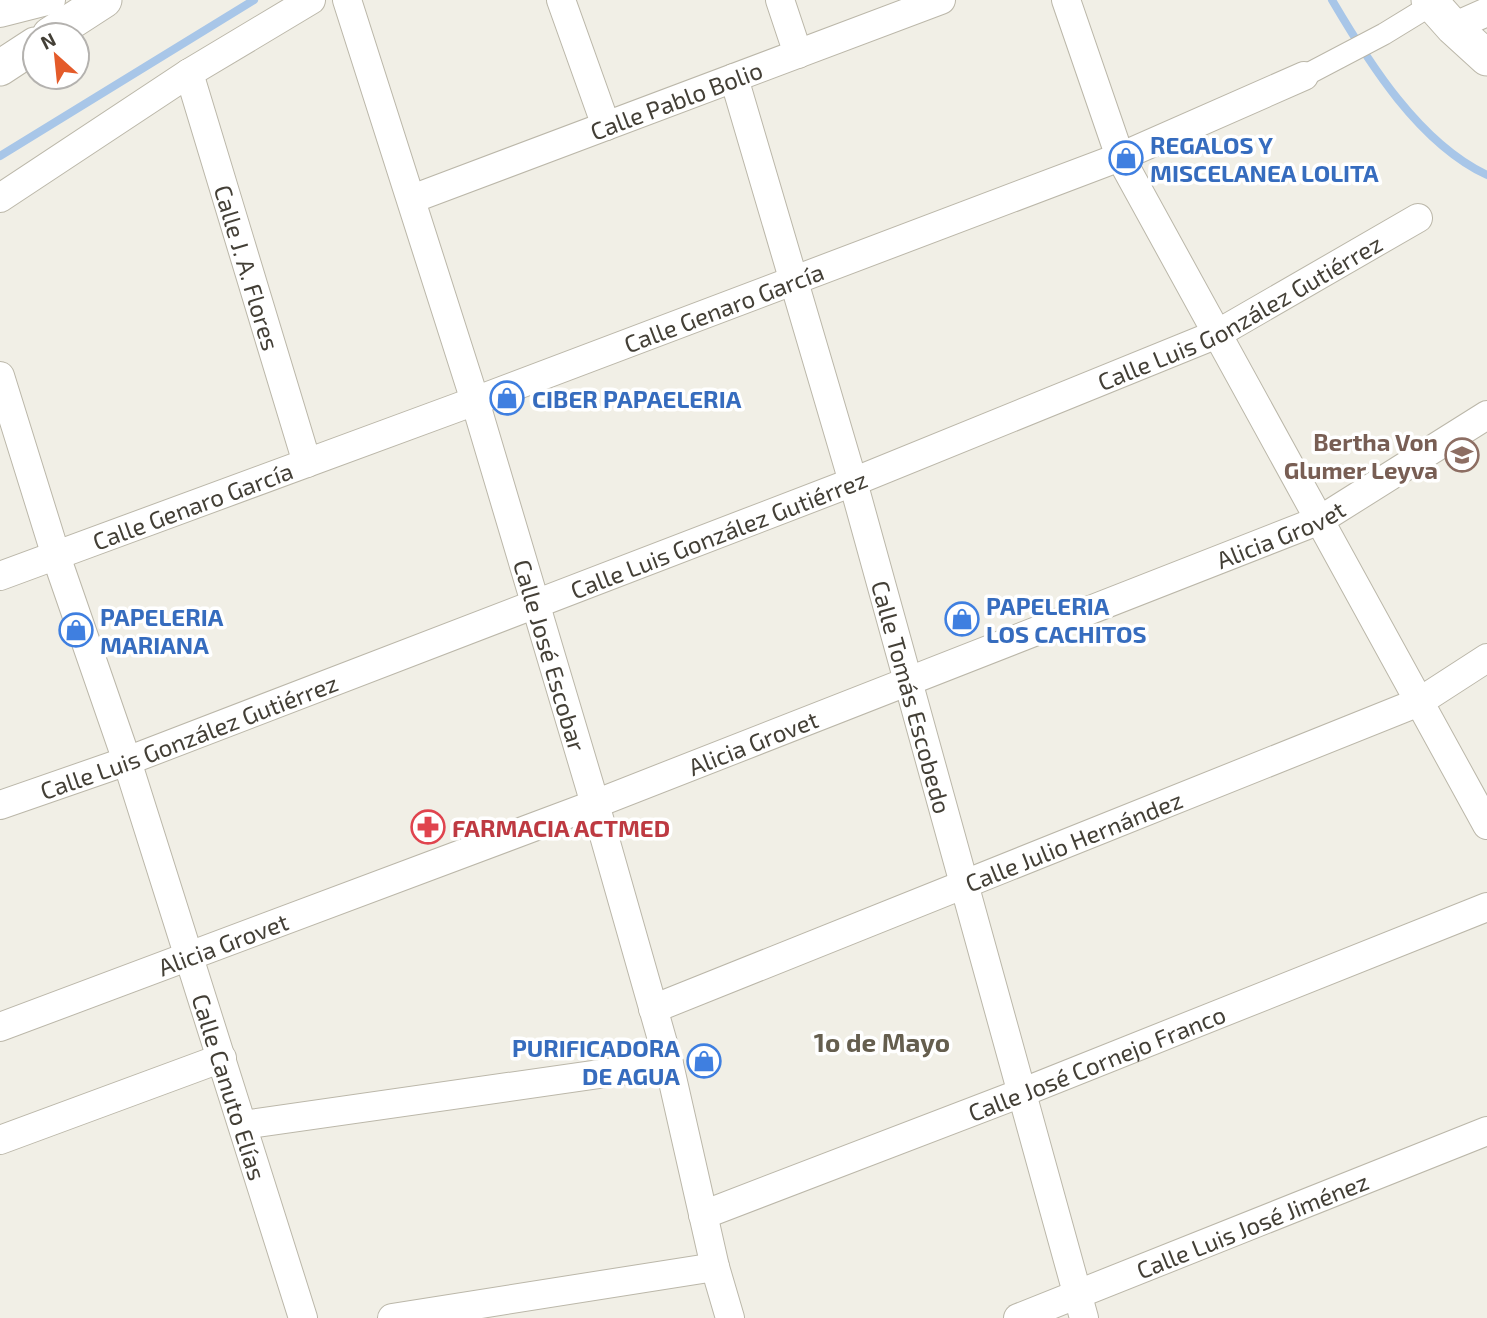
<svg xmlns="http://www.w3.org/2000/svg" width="1487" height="1318" viewBox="0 0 1487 1318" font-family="'Exo 2',sans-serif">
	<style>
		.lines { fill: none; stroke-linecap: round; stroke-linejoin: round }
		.stream { stroke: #a8c6e8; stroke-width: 8 }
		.pedestrian-casing { stroke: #bbb7a9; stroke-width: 23 }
		.minor-casing { stroke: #bbb7a9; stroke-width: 30 }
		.tertiary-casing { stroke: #bbb7a9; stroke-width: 37 }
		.pedestrian { stroke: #fff; stroke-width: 21 }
		.minor { stroke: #fff; stroke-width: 28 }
		.tertiary { stroke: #fff; stroke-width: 35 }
		.labels { text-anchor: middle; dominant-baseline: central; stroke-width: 7; stroke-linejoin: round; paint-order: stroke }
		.street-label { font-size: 24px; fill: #433f36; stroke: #fff }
		.shop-label { font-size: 24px; font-weight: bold; fill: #366cbe; stroke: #fff; text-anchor: start }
		.education-label { font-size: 24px; font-weight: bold; fill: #785e54; stroke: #fff; text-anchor: end }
		.health-label { font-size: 24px; font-weight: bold; fill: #be3a42; stroke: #fff; text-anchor: start }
		.neighbourhood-label { font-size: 26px; font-weight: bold; fill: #655e4e; stroke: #fff }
	</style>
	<rect width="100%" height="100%" fill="#f1efe6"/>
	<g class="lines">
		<g class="stream">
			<path d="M1332,0C1369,63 1419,143 1487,175"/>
			<polyline points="0,156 254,0"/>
		</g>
		<defs>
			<polyline id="pedestrian" points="1304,76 1384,34 1433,4"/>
			<g id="minor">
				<path id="s1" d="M347,0L475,401L595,804L669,1064L715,1267L730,1318"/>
				<polyline points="561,0 606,126"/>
				<polyline points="780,0 798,54"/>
				<polyline points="1066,0 1120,157 1487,825"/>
				<polyline points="0,13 51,0"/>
				<polyline points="1453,27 1487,12"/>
				<path id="s2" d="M189,73L307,463"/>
				<path id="s3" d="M734,78L853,482L1084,1318"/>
				<polyline points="0,198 189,73 311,0"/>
				<path id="s4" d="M412,199L941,0"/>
				<path id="s5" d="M0,376L56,556L127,761L303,1318"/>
				<path id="s6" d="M0,576L475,401L1120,157L1304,76"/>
				<path id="s7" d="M0,805L127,761L853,482L1217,334L1418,218"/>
				<path id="s8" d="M653,1009L1419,702L1487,658"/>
				<path id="s9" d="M0,1027L595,804L1320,520L1487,415"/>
				<polyline points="243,1125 669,1064"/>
				<polyline points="0,1140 222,1058"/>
				<path id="s10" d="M703,1215L1021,1093L1487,907"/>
				<polyline points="392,1318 715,1267"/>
				<path id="s11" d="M1018,1318L1487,1131"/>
			</g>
			<g id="tertiary">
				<polyline points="1429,0 1453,27 1487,58"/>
				<polyline points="50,35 104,0"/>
				<polyline points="0,68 35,45"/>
			</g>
		</defs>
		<use href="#pedestrian" class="pedestrian-casing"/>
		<use href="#minor" class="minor-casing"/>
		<use href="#tertiary" class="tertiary-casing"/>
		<use href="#pedestrian" class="pedestrian"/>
		<use href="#minor" class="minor"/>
		<use href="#tertiary" class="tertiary"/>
	</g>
	<defs>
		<symbol id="shop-ring" viewBox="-11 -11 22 22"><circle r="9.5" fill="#fff" stroke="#3f7fe0" stroke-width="1.5"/><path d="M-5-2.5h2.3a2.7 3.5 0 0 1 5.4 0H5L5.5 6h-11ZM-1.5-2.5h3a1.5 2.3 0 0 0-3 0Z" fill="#3f7fe0"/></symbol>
		<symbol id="school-ring" viewBox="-11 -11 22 22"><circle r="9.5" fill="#fff" stroke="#8d6e63" stroke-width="1.5"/><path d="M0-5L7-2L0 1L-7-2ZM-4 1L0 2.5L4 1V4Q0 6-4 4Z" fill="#8d6e63"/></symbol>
		<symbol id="pharmacy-ring" viewBox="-11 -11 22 22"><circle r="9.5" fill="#fff" stroke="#e0444e" stroke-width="1.5"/><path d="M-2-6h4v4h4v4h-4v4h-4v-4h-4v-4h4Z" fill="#e0444e"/></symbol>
	</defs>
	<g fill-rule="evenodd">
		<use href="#shop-ring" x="1107" y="139" width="38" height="38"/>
		<use href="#shop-ring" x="488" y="379" width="38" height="38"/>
		<use href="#school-ring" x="1443" y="436" width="38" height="38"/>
		<use href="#shop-ring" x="943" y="600" width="38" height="38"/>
		<use href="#shop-ring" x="57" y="611" width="38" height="38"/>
		<use href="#pharmacy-ring" x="409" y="808" width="38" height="38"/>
		<use href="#shop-ring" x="685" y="1042" width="38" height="38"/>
	</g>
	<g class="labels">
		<g class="street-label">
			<text stroke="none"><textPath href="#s4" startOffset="282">Calle Pablo Bolio</textPath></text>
			<text stroke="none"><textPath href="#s2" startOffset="203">Calle J. A. Flores</textPath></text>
			<text stroke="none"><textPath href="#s6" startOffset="772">Calle Genaro García</textPath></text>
			<text stroke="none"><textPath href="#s7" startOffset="1335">Calle Luis González Gutiérrez</textPath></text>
			<text stroke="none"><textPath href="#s6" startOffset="205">Calle Genaro García</textPath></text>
			<text stroke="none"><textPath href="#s9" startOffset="1372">Alicia Grovet</textPath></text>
			<text stroke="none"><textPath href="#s7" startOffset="768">Calle Luis González Gutiérrez</textPath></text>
			<text stroke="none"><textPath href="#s1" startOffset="686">Calle José Escobar</textPath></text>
			<text stroke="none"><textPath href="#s3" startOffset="644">Calle Tomás Escobedo</textPath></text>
			<text stroke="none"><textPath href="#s7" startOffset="201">Calle Luis González Gutiérrez</textPath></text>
			<text stroke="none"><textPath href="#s9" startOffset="805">Alicia Grovet</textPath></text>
			<text stroke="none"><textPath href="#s8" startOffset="453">Calle Julio Hernández</textPath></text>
			<text stroke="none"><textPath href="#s9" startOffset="238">Alicia Grovet</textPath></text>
			<text stroke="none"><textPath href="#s10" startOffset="422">Calle José Cornejo Franco</textPath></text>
			<text stroke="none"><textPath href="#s5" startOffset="747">Calle Canuto Elías</textPath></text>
			<text stroke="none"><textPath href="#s11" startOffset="252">Calle Luis José Jiménez</textPath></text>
		</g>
		<g class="shop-label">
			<text x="1150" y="144">REGALOS Y<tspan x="1150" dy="28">MISCELANEA LOLITA</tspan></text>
			<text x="532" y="398">CIBER PAPAELERIA</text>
			<text x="986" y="605">PAPELERIA<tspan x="986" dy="28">LOS CACHITOS</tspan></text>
			<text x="100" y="616">PAPELERIA<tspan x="100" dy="28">MARIANA</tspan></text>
			<text x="680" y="1047" text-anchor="end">PURIFICADORA<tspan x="680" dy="28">DE AGUA</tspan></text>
		</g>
		<g class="education-label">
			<text x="1438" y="441">Bertha Von<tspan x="1438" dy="28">Glumer Leyva</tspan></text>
		</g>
		<g class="health-label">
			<text x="452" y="827">FARMACIA ACTMED</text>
		</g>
		<g class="neighbourhood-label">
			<text x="882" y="1041">1o de Mayo</text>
		</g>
	</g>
	<g transform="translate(56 56) rotate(333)"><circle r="33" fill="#ffffff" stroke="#b4b2af" stroke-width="2"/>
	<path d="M0-5L12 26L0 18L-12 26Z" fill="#e45b2a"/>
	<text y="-10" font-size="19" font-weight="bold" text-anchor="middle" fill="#433f36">N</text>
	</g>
</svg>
